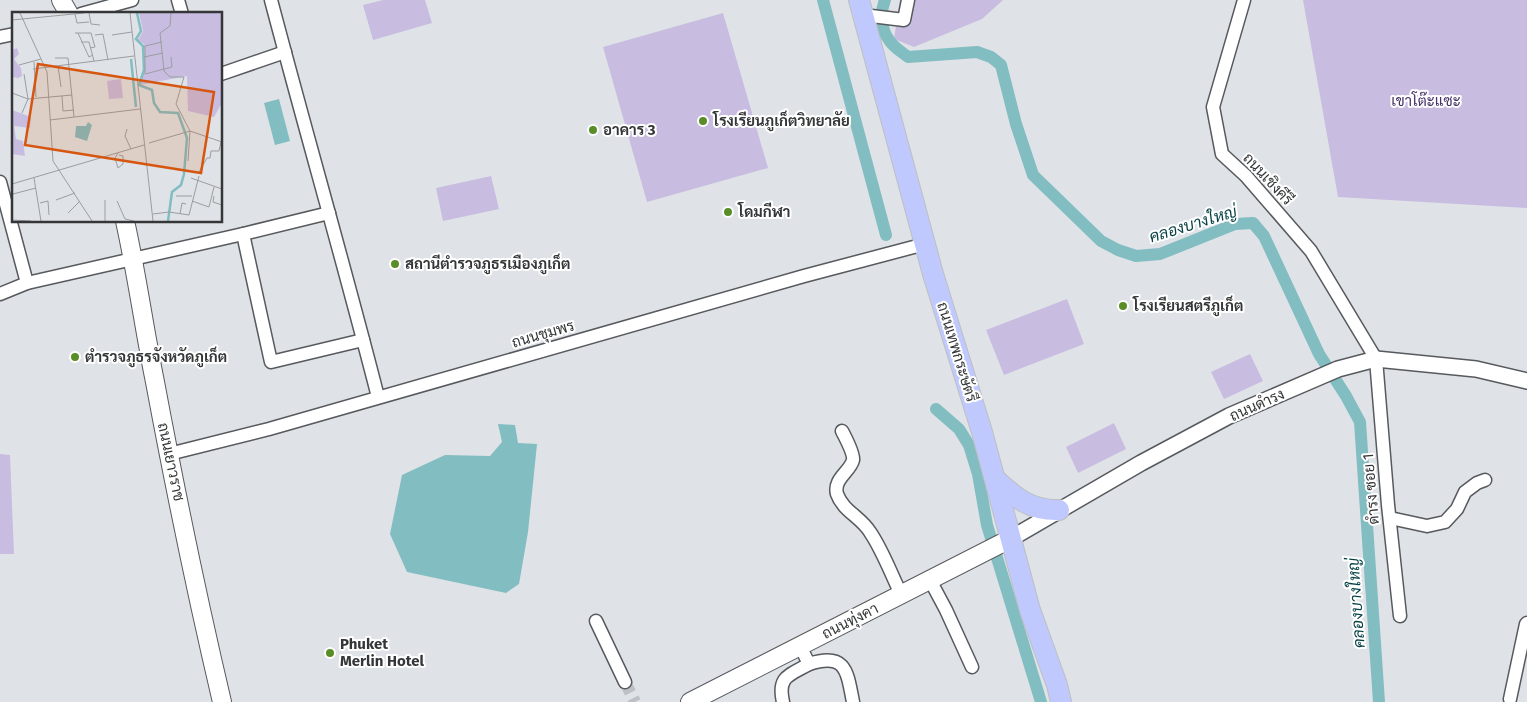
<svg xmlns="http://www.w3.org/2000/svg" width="1527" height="702" viewBox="0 0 1527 702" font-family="'Fira Sans',Sarabun,sans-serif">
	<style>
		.green { fill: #c8bde1 }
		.water { fill: #82bdc2 }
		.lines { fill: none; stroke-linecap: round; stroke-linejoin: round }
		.canal { stroke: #82bdc2; stroke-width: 12 }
		.minor-tunnel { stroke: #bdc0c4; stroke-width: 12; stroke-dasharray: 12 6; stroke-linecap: butt }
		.minor-casing { stroke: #56595d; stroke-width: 15 }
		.tertiary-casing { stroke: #56595d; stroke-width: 18 }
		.secondary-casing { stroke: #56595d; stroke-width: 20 }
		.primary-casing { stroke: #bebfbf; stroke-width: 22 }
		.minor { stroke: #fff; stroke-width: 12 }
		.tertiary { stroke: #fff; stroke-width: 15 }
		.secondary { stroke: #fff; stroke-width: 18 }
		.primary { stroke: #bfc9fe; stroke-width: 20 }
		.poi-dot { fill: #598d27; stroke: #fff; stroke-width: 2 }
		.labels { text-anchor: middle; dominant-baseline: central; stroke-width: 4; stroke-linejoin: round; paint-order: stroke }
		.park-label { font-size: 15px; fill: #463268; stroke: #fff }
		.poi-label { font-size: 15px; font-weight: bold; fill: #343637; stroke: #fff; text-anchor: start }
		.street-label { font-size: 15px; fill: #343637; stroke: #fff }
		.water-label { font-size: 16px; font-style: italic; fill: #053f44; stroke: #fff }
		.inset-river { fill: none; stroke: #82bdc2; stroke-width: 2.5 }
		.inset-road { fill: none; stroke: #9b9ea1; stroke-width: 1 }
		.view { fill: #d65610; fill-opacity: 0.15; stroke: #d65610; stroke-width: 2.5 }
		.inset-edge { fill: none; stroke: #343637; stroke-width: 2.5 }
	</style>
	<rect width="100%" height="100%" fill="#dfe3e7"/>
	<g class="green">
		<polygon points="383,0 425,0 432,23 373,40 363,5"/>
		<polygon points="900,0 1003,0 982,19 914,47 894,39"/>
		<polygon points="1303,0 1527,0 1527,208 1338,197"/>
		<polygon points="723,13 768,168 647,202 603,47"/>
		<polygon points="491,176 499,209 443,221 436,188"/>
		<polygon points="1067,299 1084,344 1004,375 986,330"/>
		<polygon points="1250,354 1263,381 1224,399 1211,372"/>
		<polygon points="1114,423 1126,449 1078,473 1066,447"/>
		<polygon points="0,454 10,455 14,554 0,554"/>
	</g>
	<g class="water">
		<polygon points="279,99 290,141 275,145 264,103"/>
		<polygon points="498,424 515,425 518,443 537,444 528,532 519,584 506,593 407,572 390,534 402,475 445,455 490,456 502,442"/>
	</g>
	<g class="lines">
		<g class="canal">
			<polyline points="823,0 886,235"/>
			<path d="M885,0C880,12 881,30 889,40C893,47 902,52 908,57L977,52L991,57L1001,65L1016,124L1033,175L1101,241L1118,250L1136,256L1160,254L1235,224L1253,223L1264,236L1319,354L1346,396L1360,422L1379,702"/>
			<polyline points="936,409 959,429 969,445 978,474 987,525 1041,702"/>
		</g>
		<polyline class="minor-tunnel" points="625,682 635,702"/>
		<defs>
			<g id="minor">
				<polyline points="178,0 182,14"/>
				<path d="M271,0C306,133 344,264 378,397"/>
				<polyline points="1244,0 1213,107 1222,154 1246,176 1311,251 1376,359 1388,505 1400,616"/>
				<polyline points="81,14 132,0"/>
				<polyline points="863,15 904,20 908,0"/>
				<polyline points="0,37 14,34"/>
				<polyline points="221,74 285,52"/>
				<polyline points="0,182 27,283"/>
				<polyline points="243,234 271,362 363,340"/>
				<polyline points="0,294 27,283 243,234 329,213"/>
				<path d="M842,431C845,437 854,453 853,460C850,472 833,479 837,494C843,511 861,517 870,532C883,551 891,574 901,594"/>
				<polyline points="169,454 269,429 804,276 925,244"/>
				<polyline points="1390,518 1427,526 1445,522 1457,509 1465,492 1477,483 1485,480"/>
				<polyline points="930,580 946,610 972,667"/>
				<polyline points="596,621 625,682"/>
				<path d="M809,664C846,652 847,671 853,702"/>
				<polyline points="1510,699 1526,624 1527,623"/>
				<path d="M783,702C777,676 790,675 809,664L800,646"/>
			</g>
			<polyline id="tertiary" points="1010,539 1141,463 1229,416 1338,369 1376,359 1476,369 1527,381"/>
			<g id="secondary">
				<polyline points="61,0 69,14"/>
				<path d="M125,221C137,275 144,328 155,382C175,489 197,596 222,702"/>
				<polyline points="690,702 1010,539"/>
			</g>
			<g id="primary">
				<polyline points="859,0 933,274 982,432 1030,610 1057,685 1061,702"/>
				<path d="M996,480C1016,498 1031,511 1059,510"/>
			</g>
		</defs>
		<use href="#minor" class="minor-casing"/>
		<use href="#tertiary" class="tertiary-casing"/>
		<use href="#secondary" class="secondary-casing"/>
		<use href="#primary" class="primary-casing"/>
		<use href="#minor" class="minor"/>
		<use href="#tertiary" class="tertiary"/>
		<use href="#secondary" class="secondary"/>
		<use href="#primary" class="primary"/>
	</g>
	<g class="poi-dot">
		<circle cx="703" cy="121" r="5"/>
		<circle cx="593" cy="130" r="5"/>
		<circle cx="728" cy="212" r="5"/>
		<circle cx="395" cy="264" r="5"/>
		<circle cx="1123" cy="306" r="5"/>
		<circle cx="75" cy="357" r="5"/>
		<circle cx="330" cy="653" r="5"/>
	</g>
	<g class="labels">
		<g class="park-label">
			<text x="1426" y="101">เขาโต๊ะแซะ</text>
		</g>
		<g class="poi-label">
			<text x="713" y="121">โรงเรียนภูเก็ตวิทยาลัย</text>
			<text x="603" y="130">อาคาร 3</text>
			<text x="738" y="212">โดมกีฬา</text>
			<text x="405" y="264">สถานีตำรวจภูธรเมืองภูเก็ต</text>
			<text x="1133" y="306">โรงเรียนสตรีภูเก็ต</text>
			<text x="85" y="357">ตำรวจภูธรจังหวัดภูเก็ต</text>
			<text x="340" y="644">Phuket<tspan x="340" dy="17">Merlin Hotel</tspan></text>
		</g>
		<g class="street-label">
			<text transform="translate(1268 179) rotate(47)">ถนนเชิงคีรี</text>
			<text transform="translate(543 334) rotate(-16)">ถนนชุมพร</text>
			<text transform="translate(957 352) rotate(73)">ถนนเทพกระษัตรี</text>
			<text transform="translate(1257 405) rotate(-24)">ถนนดำรง</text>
			<text transform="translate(171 462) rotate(78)">ถนนเยาวราช</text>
			<text transform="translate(1371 489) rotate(-95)">ดำรง ซอย 1</text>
			<text transform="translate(850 621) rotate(-27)">ถนนทุ่งคา</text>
		</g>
		<g class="water-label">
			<text transform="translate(1193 224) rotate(-17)">คลองบางใหญ่</text>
			<text transform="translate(1356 603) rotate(-94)">คลองบางใหญ่</text>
		</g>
	</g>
	<g transform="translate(12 12)">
		<rect width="210" height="210" fill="#dfe3e7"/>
		<path d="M127,1H210V91L202,105L176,99L175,64L128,73L133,56L132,32L126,28L131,19ZM5,36L7,42L2,47L9,56L10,64L6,66L0,65V38ZM109,67L111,86L97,87L95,69ZM0,98L19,105L18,116L2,114L4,127L11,129L13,144L0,142Z" fill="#c8bde1"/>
		<path d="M76,110L80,113L75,129L63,125L64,114H74Z" fill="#82bdc2"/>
		<path class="inset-river" d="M125,1L129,19L124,27L131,34L132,58L127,73L140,78L142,91L148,100L166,101L175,126L172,162L169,173L160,180L156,209M119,47L124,95"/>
		<path class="inset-road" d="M8,1L35,60L41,149L80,209M77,1L79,12L88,13M118,1L141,209M159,1L158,14L148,21L152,59L158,65H172L164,92L178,119L176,149M63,2L65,11L77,10M0,8L72,1M63,21H79L83,35L78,36M66,21L77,45L81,43M83,23L91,22L96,48M100,23L120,20M69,30H77L82,49M150,30L133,34V62L160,55L159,45M132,45L151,41M43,46H56L62,105M22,50L24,85M7,53L29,47M46,54L49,75M21,57L122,44M0,81L16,87L60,83M50,84L51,99L62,98M10,101L16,87L12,62M38,108L128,97M115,117L113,124L119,137M137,131L178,119L210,130M106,141L103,146L106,156L111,152V144L107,143M187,160L195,146H198L199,139H207L209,130M22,166L29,209M179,166L210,177M0,172L132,133M1,182L24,176M164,184H180M202,184L201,190L210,193M44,188L63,181M93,188V209M105,189L113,207L122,209M180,189L197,195L202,175M28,191L36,189L37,203M56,201L68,189M141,202L157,200L177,203L187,164M168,202L170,191L174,192M0,208L19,209"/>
		<path class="view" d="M26,52L202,80L189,161L13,133Z"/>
		<rect width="210" height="210" class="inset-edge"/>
	</g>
</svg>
